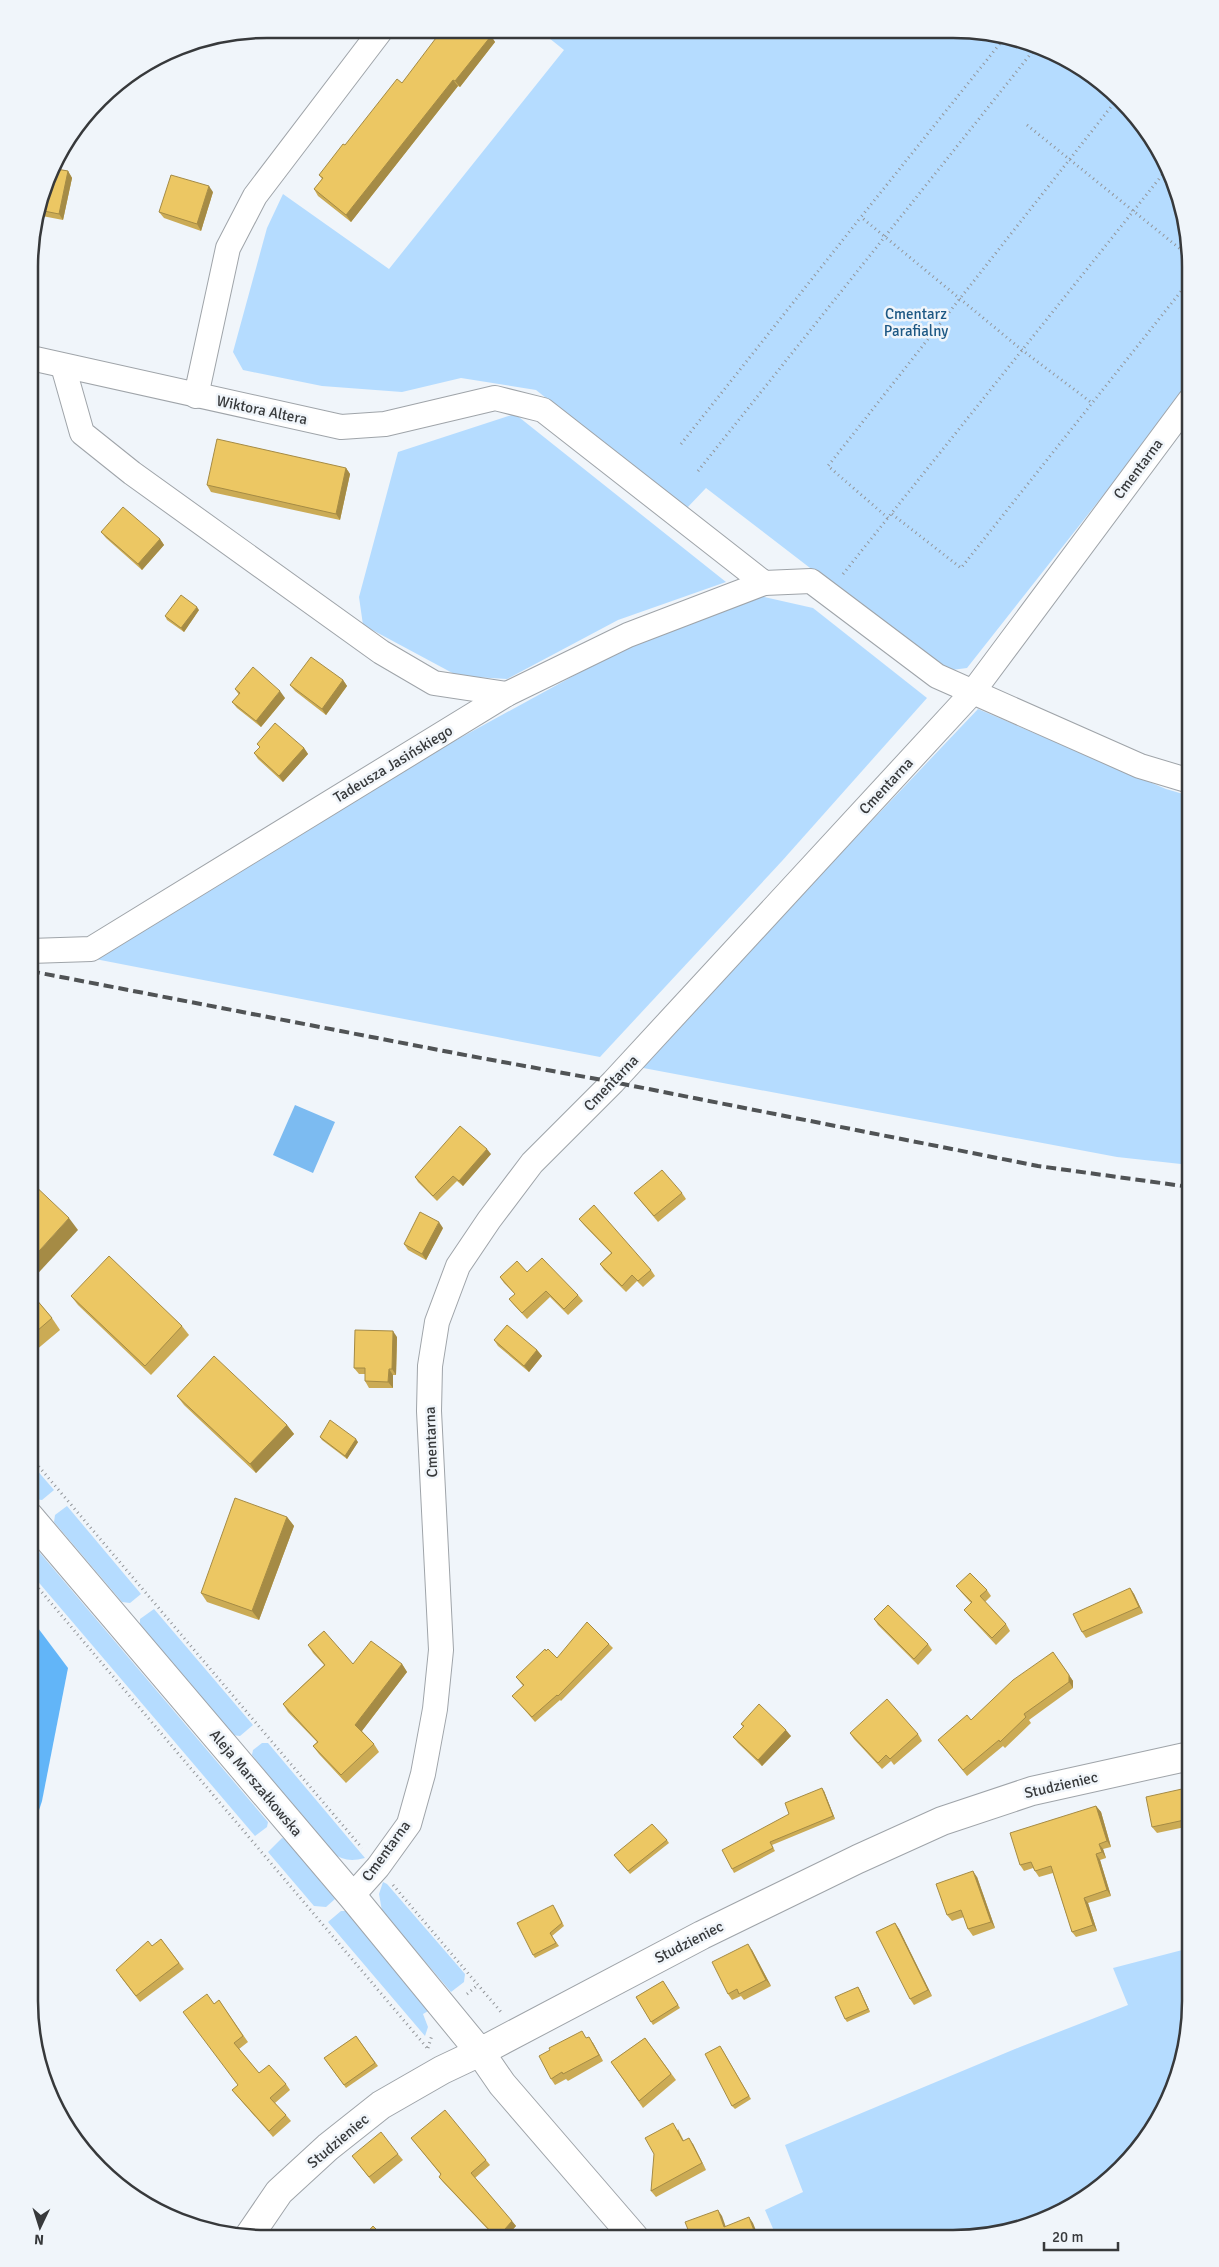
<svg xmlns="http://www.w3.org/2000/svg" width="1219" height="2267" viewBox="0 0 1219 2267" font-family="Signika,sans-serif">
	<style>
		.green { fill: #b5dcff }
		.forest { fill: #62b5f8 }
		.water { fill: #7cbbf1 }
		.lines { fill: none; stroke-linecap: round; stroke-linejoin: round }
		.minor-casing { stroke: #9fa4a9; stroke-width: 26 }
		.tertiary-casing { stroke: #9fa4a9; stroke-width: 30 }
		.secondary-casing { stroke: #9fa4a9; stroke-width: 30 }
		.path { stroke: #93969a; stroke-width: 3; stroke-dasharray: 1 4; stroke-linecap: butt }
		.minor { stroke: #fff; stroke-width: 24 }
		.tertiary { stroke: #fff; stroke-width: 28 }
		.secondary { stroke: #fff; stroke-width: 28 }
		.rail { stroke: #505355; stroke-width: 4; stroke-dasharray: 10 5; stroke-linecap: butt }
		.wall { fill: #cbab55 }
		.shaded-wall { fill: #a58b45 }
		.building { fill: #ecc763; stroke: #a58b45 }
		.labels { text-anchor: middle; dominant-baseline: central; stroke-width: 5; stroke-linejoin: round; paint-order: stroke }
		.park-label { font-size: 15px; fill: #1d5884; stroke: #f0f5fa }
		.street-label { font-size: 15px; fill: #37393b; stroke: #f0f5fa }
		.rim { fill: none; stroke: #37393b; stroke-width: 2.5 }
	</style>
	<rect width="100%" height="100%" fill="#f0f5fa"/>
	<g class="green">
		<polygon points="539,30 999,33 1057,53 1109,88 1150,134 1178,190 1190,266 1190,385 967,668 944,671 706,488 686,509 536,390 461,378 402,392 322,386 243,370 233,352 267,228 283,194 389,269 564,50"/>
		<polygon points="515,414 726,582 618,620 507,679 458,676 363,625 359,597 398,452"/>
		<polygon points="760,596 813,608 927,698 782,861 600,1057 90,958 438,750 617,652 696,619"/>
		<polygon points="978,709 1166,789 1190,796 1190,1165 1117,1157 638,1067"/>
		<polygon points="29,1461 54,1490 42,1500 34,1499 29,1493"/>
		<polygon points="67,1506 141,1594 130,1603 122,1602 54,1522 55,1515"/>
		<polygon points="29,1540 268,1822 267,1827 255,1836 29,1571"/>
		<polygon points="154,1609 253,1725 240,1736 232,1735 140,1624 140,1619"/>
		<path d="M262,1743H268L365,1858C350,1862 343,1860 330,1852L252,1755L253,1750Z"/>
		<polygon points="282,1838 286,1839 335,1899 326,1907 314,1906 268,1852"/>
		<polygon points="383,1882 387,1884 465,1974 464,1982 451,1992 382,1911 379,1894"/>
		<polygon points="341,1911 346,1911 430,2010 423,2014 428,2027 425,2036 328,1922"/>
		<polygon points="1190,1948 1190,2017 1172,2091 1141,2146 1085,2198 1029,2226 953,2238 777,2238 765,2210 803,2192 785,2145 1020,2047 1128,2005 1113,1968"/>
	</g>
	<polygon class="forest" points="29,1616 68,1668 42,1801 29,1841"/>
	<polygon class="water" points="295,1105 335,1122 313,1173 273,1155"/>
	<g class="lines">
		<defs>
			<g id="minor">
				<polyline points="31,358 341,427 385,424 495,398 543,410 764,583 811,581 937,676 1140,766 1190,781"/>
				<polyline points="63,366 82,433 132,473 381,652 434,683 507,694"/>
				<polyline points="196,396 228,248 255,196 382,29"/>
				<polyline points="30,951 91,949 507,694 628,635 764,583"/>
				<polyline points="352,1896 378,1867 409,1824 423,1774 435,1709 441,1650 429,1411 430,1366 437,1322 458,1266 489,1220 532,1163 613,1082 972,693 1190,400"/>
			</g>
			<polyline id="tertiary" points="249,2236 279,2192 328,2147 381,2105 442,2070 480,2052 502,2084 634,2237"/>
			<polyline id="secondary" points="29,1516 352,1896 480,2052 702,1935 858,1859 942,1821 1032,1791 1190,1756"/>
		</defs>
		<use href="#minor" class="minor-casing"/>
		<use href="#tertiary" class="tertiary-casing"/>
		<use href="#secondary" class="secondary-casing"/>
		<g class="path">
			<polyline points="1006,36 861,217 1022,350 1092,403"/>
			<polyline points="1027,125 1189,256"/>
			<polyline points="681,444 861,217"/>
			<polyline points="698,471 1037,46"/>
			<polyline points="892,514 961,568 1190,280"/>
			<polyline points="888,518 828,466 1118,98"/>
			<polyline points="843,574 1167,169"/>
			<polyline points="29,1455 362,1848"/>
			<polyline points="29,1577 428,2049"/>
			<polyline points="393,1885 501,2012"/>
			<polyline points="467,1994 478,1985"/>
			<polyline points="428,2048 432,2035"/>
		</g>
		<use href="#minor" class="minor"/>
		<use href="#tertiary" class="tertiary"/>
		<use href="#secondary" class="secondary"/>
		<polyline class="rail" points="30,971 470,1056 613,1082 1038,1166 1190,1187"/>
	</g>
	<g class="wall">
		<polygon points="491,36 495,42 460,87 458,86 351,222 318,196 314,189 322,179 319,175 402,83"/>
		<polygon points="51,168 68,171 72,178 63,220 37,215"/>
		<polygon points="213,192 201,231 164,218 159,212"/>
		<polygon points="346,468 350,474 340,520 211,492 207,485"/>
		<polygon points="101,532 160,539 164,545 142,570 106,538"/>
		<polygon points="199,610 184,632 167,620 165,616"/>
		<polygon points="343,680 347,686 326,715 295,691 290,685"/>
		<polygon points="235,689 285,698 261,727 237,708 232,702 239,695"/>
		<polygon points="257,744 304,748 308,754 283,782 258,759 254,753 260,747"/>
		<polygon points="491,1154 463,1186 457,1181 437,1201 418,1182 415,1177"/>
		<polygon points="634,1193 682,1193 686,1199 658,1222"/>
		<polygon points="579,1219 651,1270 655,1276 643,1287 637,1281 626,1292 604,1270 600,1264 611,1253 584,1225"/>
		<polygon points="443,1228 426,1260 408,1250 404,1244"/>
		<polygon points="527,1272 578,1295 583,1301 568,1315 550,1297 527,1319 514,1305 509,1299 515,1294 504,1283 500,1277"/>
		<polygon points="30,1292 52,1318 60,1330 29,1356"/>
		<polygon points="71,1296 182,1326 189,1335 151,1375 78,1305"/>
		<polygon points="397,1337 396,1375 393,1375 393,1388 369,1388 365,1381 365,1374 359,1374 354,1368"/>
		<polygon points="494,1340 537,1350 542,1356 529,1372 498,1346"/>
		<polygon points="177,1396 287,1425 294,1434 256,1473 184,1405"/>
		<polygon points="320,1437 358,1442 347,1459 322,1440"/>
		<polygon points="287,1517 294,1526 259,1620 207,1602 201,1593"/>
		<polygon points="956,1586 987,1590 991,1596 985,1602 1006,1624 1010,1631 996,1645 969,1616 964,1610 971,1603 961,1592"/>
		<polygon points="1130,1588 1134,1594 1143,1613 1086,1638 1082,1632"/>
		<polygon points="874,1619 928,1644 932,1650 918,1665 878,1625"/>
		<polygon points="609,1644 613,1648 561,1701 560,1700 535,1722 516,1700 512,1696 523,1686 516,1677 557,1658"/>
		<polygon points="308,1645 353,1664 402,1664 407,1672 362,1731 374,1744 379,1752 346,1783 319,1754 313,1746 317,1742 288,1712 283,1704 324,1665 313,1653"/>
		<polygon points="1053,1652 1073,1681 1073,1688 1029,1720 1031,1723 1005,1748 1003,1746 967,1776 938,1740 971,1720"/>
		<polygon points="741,1724 791,1736 762,1766 738,1743 733,1737 743,1727"/>
		<polygon points="850,1733 918,1734 922,1741 894,1765 891,1761 882,1769 854,1739"/>
		<polygon points="824,1791 835,1819 772,1845 775,1851 734,1873 732,1869 789,1814"/>
		<polygon points="1187,1795 1190,1808 1190,1826 1157,1833 1152,1827"/>
		<polygon points="1096,1806 1101,1812 1111,1847 1103,1849 1106,1858 1100,1860 1111,1896 1088,1903 1097,1931 1076,1937 1072,1932 1053,1873 1039,1877 1033,1868 1024,1871 1020,1865"/>
		<polygon points="667,1840 669,1843 630,1874 614,1855"/>
		<polygon points="977,1877 995,1928 973,1936 968,1929 964,1917 952,1921 947,1915"/>
		<polygon points="555,1908 564,1926 552,1936 559,1946 535,1958 533,1955"/>
		<polygon points="895,1923 899,1929 932,1996 914,2005 910,1999"/>
		<polygon points="161,1939 184,1969 140,2002 120,1976"/>
		<polygon points="752,1950 771,1986 744,2000 741,1996 732,2000 728,1994"/>
		<polygon points="663,1981 680,2008 653,2025 636,1997"/>
		<polygon points="858,1987 870,2012 847,2022 845,2019"/>
		<polygon points="219,2000 248,2042 239,2049 259,2073 286,2084 290,2090 275,2103 286,2115 291,2121 273,2137 237,2096 232,2090 238,2085 214,2004"/>
		<polygon points="356,2036 378,2066 346,2088 324,2058"/>
		<polygon points="587,2038 593,2043 603,2061 568,2081 566,2079 555,2085 551,2079"/>
		<polygon points="645,2038 676,2080 643,2108 611,2062"/>
		<polygon points="722,2049 751,2099 735,2109 732,2106"/>
		<polygon points="678,2129 684,2141 693,2144 706,2170 656,2197 651,2191"/>
		<polygon points="411,2138 486,2160 490,2165 475,2178 516,2226 506,2237 495,2237 443,2182 439,2177 441,2175"/>
		<polygon points="398,2154 403,2160 374,2184 352,2156"/>
	</g>
	<g class="shaded-wall">
		<polygon points="491,36 495,42 460,87 455,81"/>
		<polygon points="453,80 458,86 351,222 346,215"/>
		<polygon points="68,171 72,178 63,220 59,214"/>
		<polygon points="209,186 213,192 201,231 197,224"/>
		<polygon points="346,468 350,474 340,520 336,514"/>
		<polygon points="160,539 164,545 142,570 138,564"/>
		<polygon points="197,607 199,610 184,632 181,628"/>
		<polygon points="343,680 347,686 326,715 322,709"/>
		<polygon points="280,691 285,698 261,727 256,721"/>
		<polygon points="304,748 308,754 283,782 279,776"/>
		<polygon points="487,1149 491,1154 463,1186 459,1181"/>
		<polygon points="69,1218 78,1230 30,1282 30,1261"/>
		<polygon points="439,1222 443,1228 426,1260 422,1254"/>
		<polygon points="393,1331 397,1337 396,1375 392,1369"/>
		<polygon points="537,1350 542,1356 529,1372 524,1366"/>
		<polygon points="389,1369 393,1375 393,1388 388,1382"/>
		<polygon points="287,1425 294,1434 256,1473 250,1464"/>
		<polygon points="356,1439 358,1442 347,1459 345,1456"/>
		<polygon points="287,1517 294,1526 259,1620 252,1611"/>
		<polygon points="1130,1588 1134,1594 1143,1613 1139,1607"/>
		<polygon points="402,1664 407,1672 361,1732 355,1725"/>
		<polygon points="1069,1675 1073,1681 1073,1688 1069,1682"/>
		<polygon points="786,1730 791,1736 762,1766 758,1760"/>
		<polygon points="822,1788 824,1791 835,1819 833,1816"/>
		<polygon points="1182,1789 1187,1795 1190,1808 1190,1819"/>
		<polygon points="1096,1806 1101,1812 1111,1847 1107,1841"/>
		<polygon points="1099,1844 1103,1849 1106,1858 1102,1852"/>
		<polygon points="1096,1854 1100,1860 1111,1896 1107,1890"/>
		<polygon points="973,1871 977,1877 995,1928 991,1922"/>
		<polygon points="1084,1898 1088,1903 1097,1931 1093,1925"/>
		<polygon points="895,1923 899,1929 932,1996 928,1990"/>
		<polygon points="748,1944 752,1950 771,1986 766,1980"/>
		<polygon points="858,1987 860,1990 870,2012 868,2009"/>
		<polygon points="589,2037 593,2043 603,2061 599,2055"/>
		<polygon points="689,2138 693,2144 706,2170 702,2163"/>
		<polygon points="718,2210 722,2216 728,2233 724,2227"/>
		<polygon points="749,2217 753,2223 759,2238 757,2238 756,2236"/>
		<polygon points="512,2221 516,2226 506,2237 498,2237"/>
	</g>
	<g class="building">
		<polygon points="442,30 484,30 491,36 455,81 453,80 346,215 314,189 323,178 319,175 343,144 345,145 397,79 402,83"/>
		<polygon points="51,168 68,171 59,214 39,210"/>
		<polygon points="171,175 209,186 197,224 159,212"/>
		<polygon points="217,439 346,468 336,514 207,485"/>
		<polygon points="123,507 160,539 138,564 101,532"/>
		<polygon points="181,595 197,607 181,628 165,616"/>
		<polygon points="311,657 343,680 322,709 290,685"/>
		<polygon points="253,667 280,691 256,721 232,702 240,693 235,689"/>
		<polygon points="275,723 304,748 279,776 254,753 260,747 257,744"/>
		<polygon points="460,1126 487,1149 459,1181 453,1176 433,1196 415,1177"/>
		<polygon points="662,1170 682,1193 654,1216 634,1193"/>
		<polygon points="30,1181 69,1218 30,1261"/>
		<polygon points="594,1205 651,1270 638,1281 632,1275 622,1286 600,1264 612,1253 579,1219"/>
		<polygon points="420,1212 439,1222 422,1254 404,1244"/>
		<polygon points="109,1256 182,1326 145,1366 71,1296"/>
		<polygon points="542,1258 578,1295 564,1309 546,1291 522,1313 509,1299 515,1294 500,1277 517,1261 527,1272"/>
		<polygon points="30,1292 52,1318 30,1337"/>
		<polygon points="507,1325 537,1350 524,1366 494,1340"/>
		<polygon points="355,1330 393,1331 392,1369 389,1369 388,1382 365,1381 365,1368 354,1368"/>
		<polygon points="214,1356 287,1425 250,1464 177,1396"/>
		<polygon points="330,1420 356,1439 345,1456 320,1437"/>
		<polygon points="235,1498 287,1517 252,1611 201,1593"/>
		<polygon points="970,1573 987,1590 980,1596 1006,1624 992,1638 964,1610 972,1602 956,1586"/>
		<polygon points="1130,1588 1139,1607 1082,1632 1073,1614"/>
		<polygon points="888,1605 928,1644 914,1659 874,1619"/>
		<polygon points="587,1622 609,1644 558,1696 557,1695 532,1717 512,1696 524,1685 516,1677 545,1649 546,1651 548,1649 557,1658"/>
		<polygon points="324,1631 353,1664 371,1641 402,1664 355,1725 374,1744 341,1775 313,1746 318,1742 283,1704 325,1665 308,1645"/>
		<polygon points="1053,1652 1069,1675 1069,1682 1024,1714 1026,1717 1000,1742 999,1740 963,1770 938,1740 967,1715 971,1720 1013,1680"/>
		<polygon points="887,1699 918,1734 890,1759 886,1755 878,1763 850,1733"/>
		<polygon points="759,1704 786,1730 758,1760 733,1737 744,1726 741,1724"/>
		<polygon points="822,1788 833,1816 770,1842 773,1848 732,1869 722,1850 789,1814 785,1803"/>
		<polygon points="1182,1789 1189,1819 1152,1827 1146,1797"/>
		<polygon points="1096,1806 1107,1841 1099,1844 1102,1852 1096,1854 1107,1890 1084,1898 1093,1925 1072,1932 1051,1866 1035,1871 1031,1862 1020,1865 1010,1833"/>
		<polygon points="652,1824 667,1840 628,1871 614,1855"/>
		<polygon points="973,1871 991,1922 968,1929 961,1910 947,1915 936,1884"/>
		<polygon points="553,1905 562,1923 550,1933 556,1943 533,1955 517,1923"/>
		<polygon points="895,1923 928,1990 910,1999 876,1932"/>
		<polygon points="161,1939 179,1963 136,1996 116,1970 148,1941 152,1946"/>
		<polygon points="748,1944 766,1980 739,1994 737,1989 728,1994 712,1962"/>
		<polygon points="663,1981 678,2005 651,2022 636,1997"/>
		<polygon points="858,1987 868,2009 845,2019 835,1997"/>
		<polygon points="207,1994 214,2004 219,2000 243,2036 234,2043 259,2073 269,2065 286,2084 270,2098 286,2115 269,2131 232,2090 238,2085 183,2012"/>
		<polygon points="582,2031 586,2038 589,2037 599,2055 563,2074 562,2072 551,2079 539,2056 550,2050 549,2048"/>
		<polygon points="356,2036 375,2063 344,2085 324,2058"/>
		<polygon points="645,2038 671,2074 639,2101 611,2062"/>
		<polygon points="720,2046 749,2096 732,2106 705,2054"/>
		<polygon points="445,2110 486,2160 471,2173 512,2221 498,2237 496,2237 439,2177 441,2174 411,2138"/>
		<polygon points="673,2123 683,2141 689,2138 702,2163 651,2191 654,2154 645,2138"/>
		<polygon points="381,2132 398,2154 369,2177 352,2156"/>
		<polygon points="718,2210 724,2227 749,2217 756,2236 753,2238 691,2237 685,2222"/>
		<polygon points="373,2226 384,2237 363,2237"/>
	</g>
	<g class="labels">
		<g class="park-label">
			<text x="916" y="314">Cmentarz<tspan x="916" dy="17">Parafialny</tspan></text>
		</g>
		<g class="street-label">
			<text transform="translate(262 410) rotate(12)">Wiktora Altera</text>
			<text transform="translate(1138 469) rotate(-53)">Cmentarna</text>
			<text transform="translate(393 764) rotate(-31)">Tadeusza Jasińskiego</text>
			<text transform="translate(886 786) rotate(-47)">Cmentarna</text>
			<text transform="translate(611 1083) rotate(-46)">Cmentarna</text>
			<text transform="translate(431 1442) rotate(-92)">Cmentarna</text>
			<text transform="translate(256 1783) rotate(50)">Aleja Marszałkowska</text>
			<text transform="translate(1061 1785) rotate(-13)">Studzieniec</text>
			<text transform="translate(386 1851) rotate(-54)">Cmentarna</text>
			<text transform="translate(689 1942) rotate(-27)">Studzieniec</text>
			<text transform="translate(338 2141) rotate(-40)">Studzieniec</text>
		</g>
	</g>
	<path d="M0 0H1219V2267H0ZM267 38H953A229 229 0 0 1 1182 267V2001A229 229 0 0 1 953 2230H267A229 229 0 0 1 38 2001V267A229 229 0 0 1 267 38Z" fill="#f0f5fa" fill-rule="evenodd"/>
	<path class="rim" d="M267 38H953A229 229 0 0 1 1182 267V2001A229 229 0 0 1 953 2230H267A229 229 0 0 1 38 2001V267A229 229 0 0 1 267 38Z"/>
	<g transform="translate(40 2227) rotate(184)" stroke="#f0f5fa" stroke-width="4" paint-order="stroke">
	<path d="M0-4L9 19L0 12L-9 19Z" fill="#37393b"/>
	<text y="-8" font-size="14" font-weight="bold" text-anchor="middle" fill="#37393b">N</text>
	</g>
	<path d="M1044 2242v8h74v-8" fill="none" stroke="#37393b" stroke-width="2.5"/>
	<text x="1052" y="2242" font-size="15" fill="#37393b" stroke="#f0f5fa" stroke-width="4" paint-order="stroke">20 m</text>
</svg>
